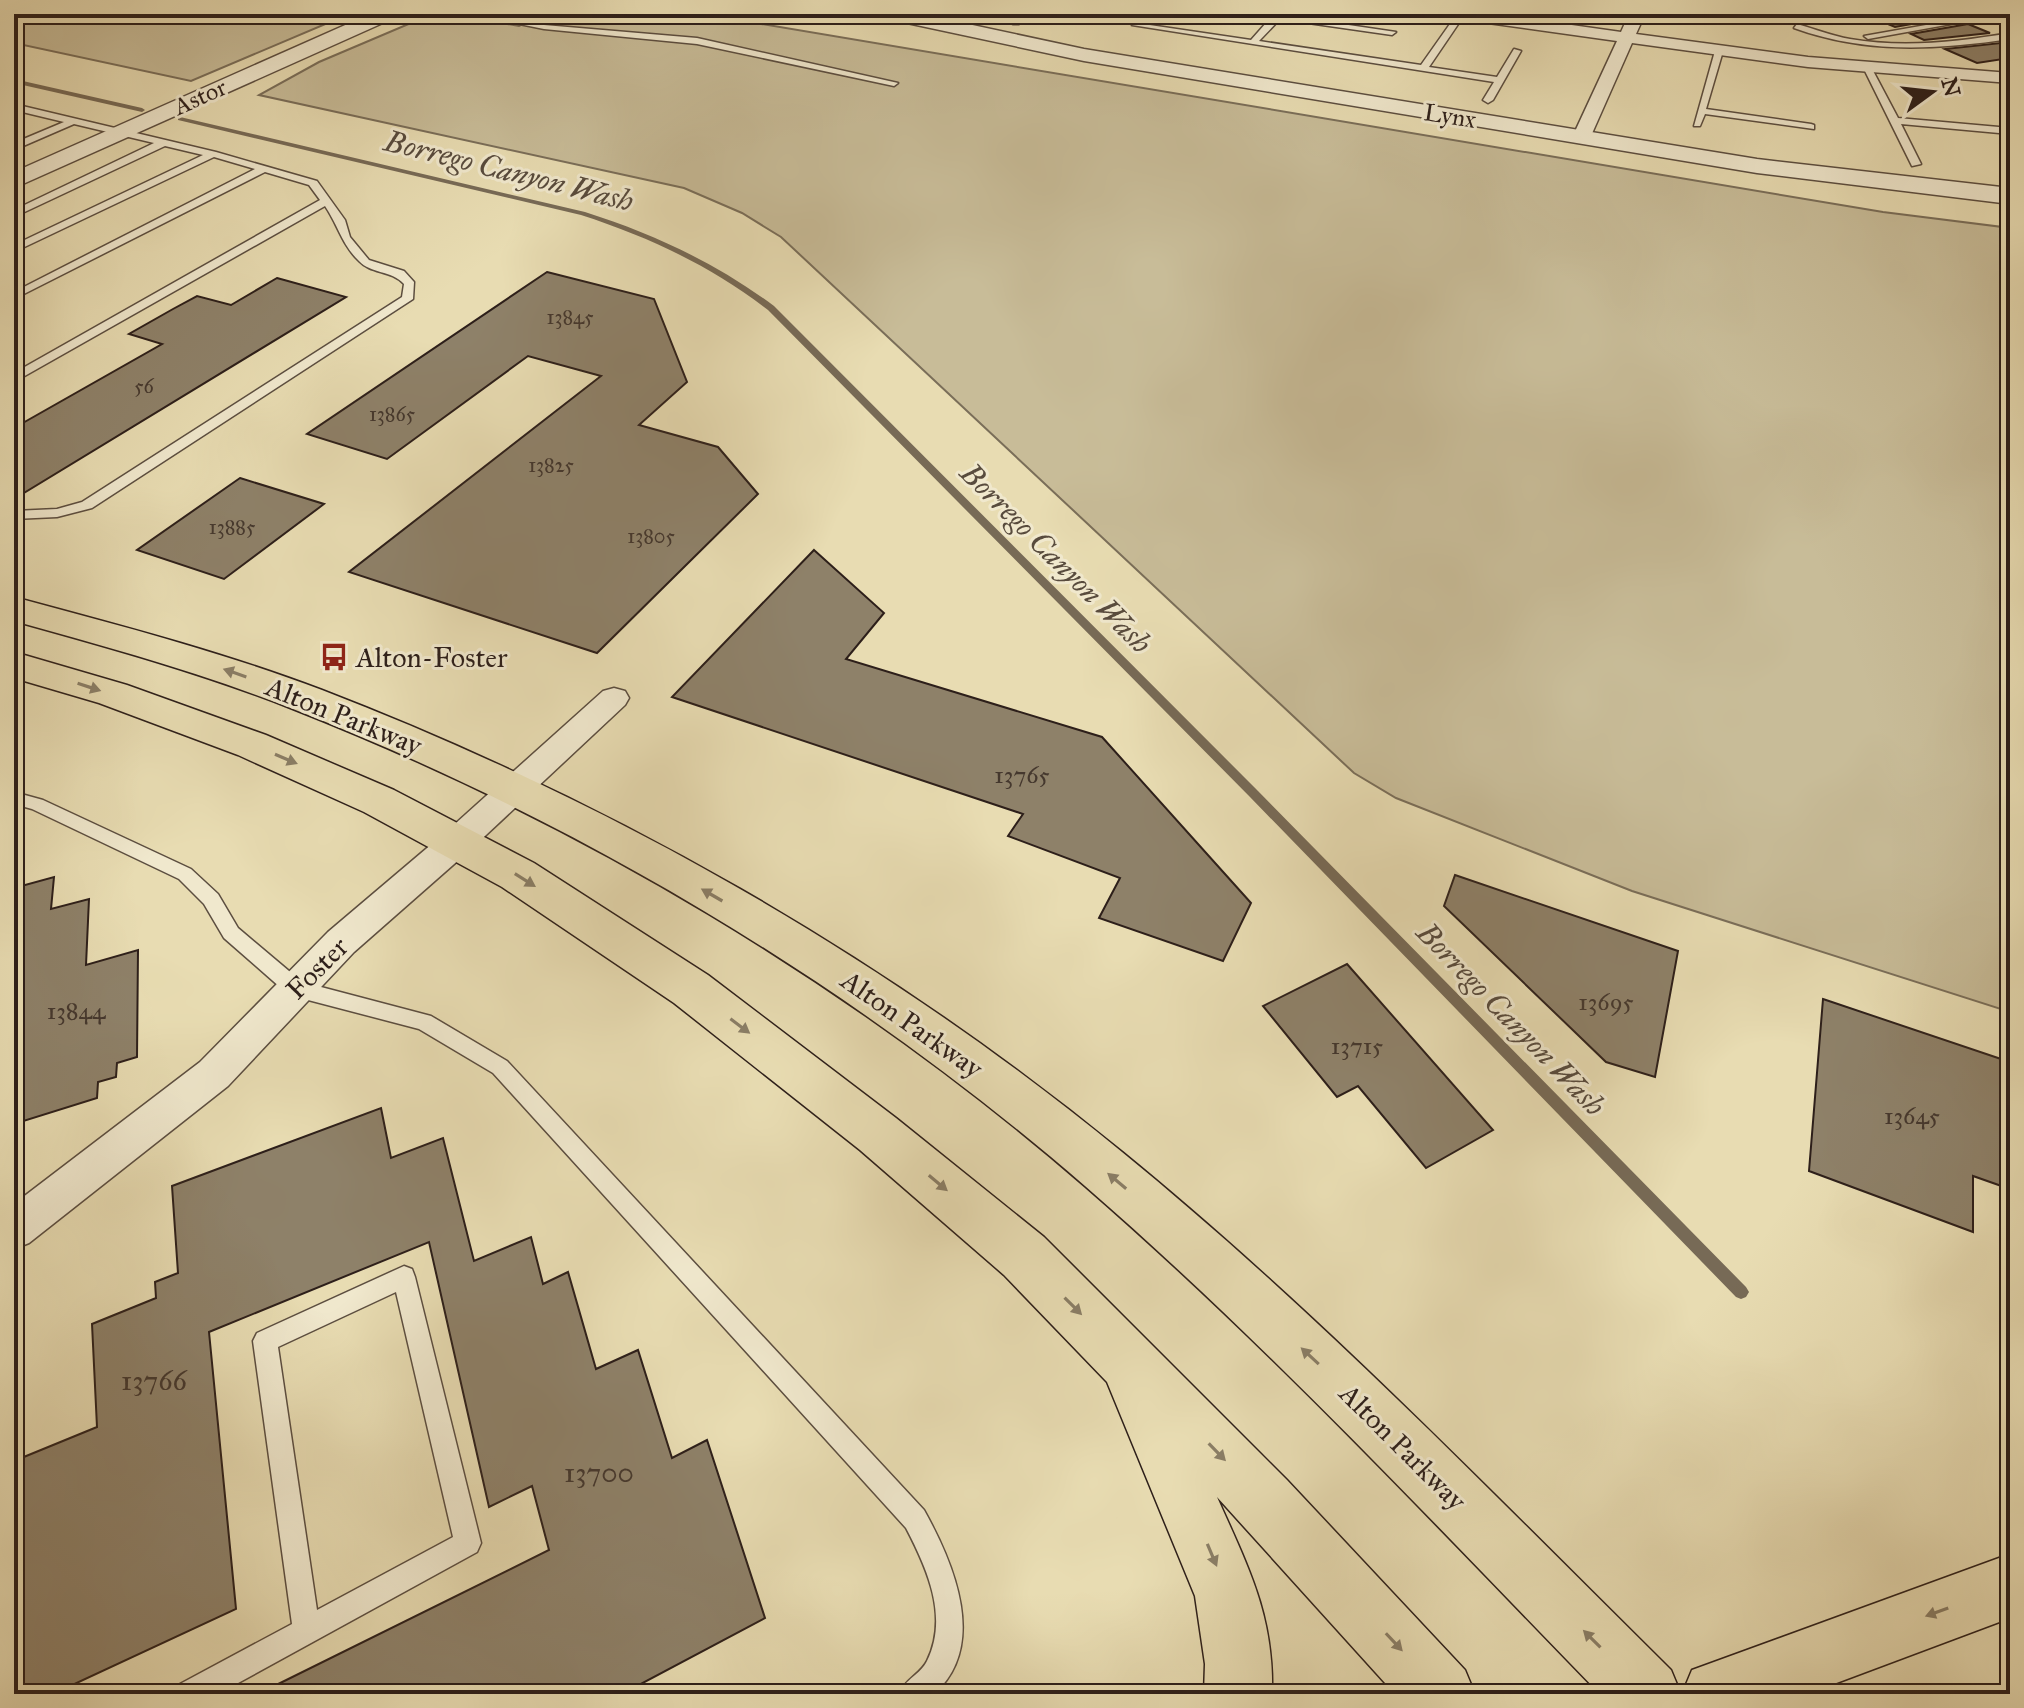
<svg xmlns="http://www.w3.org/2000/svg" width="2024" height="1708" viewBox="0 0 2024 1708" font-family="'IM FELL Great Primer',serif">
	<style>
		.green { fill: #c8bc98; stroke: #7a6e59; stroke-width: 2 }
		.lines { fill: none; stroke-linecap: round; stroke-linejoin: round }
		.stream { fill: #776a56; fill-rule: evenodd }
		.building { fill: #8e8169; stroke: #2d1f1a; stroke-width: 2 }
		.service-casing { stroke: #5c4e40; stroke-width: 3 }
		.minor-casing { stroke: #5c4e40; stroke-width: 3 }
		.tertiary-casing { stroke: #5c4e40; stroke-width: 3 }
		.primary-casing { stroke: #2d1f1a; stroke-width: 3 }
		.service { fill: #f0e8cd; fill-rule: evenodd }
		.minor { fill: #f0e8cd; fill-rule: evenodd }
		.tertiary { fill: #f0e8cd; fill-rule: evenodd }
		.primary { fill: #e8dcb2; fill-rule: evenodd }
		.oneway { fill: #8a7e66 }
		.labels { text-anchor: middle; dominant-baseline: central; stroke-width: 6; stroke-linejoin: round; paint-order: stroke }
		.far-number-label { font-size: 20px; fill: #45382e }
		.far-street-label { font-size: 24px; fill: #2d1f1a; stroke: #f0e8cd }
		.number-label { font-size: 24px; fill: #45382e }
		.poi-label { font-size: 28px; fill: #2d1f1a; stroke: #f0e8cd; text-anchor: start }
		.street-label { font-size: 28px; fill: #2d1f1a; stroke: #f0e8cd }
		.near-number-label { font-size: 28px; fill: #45382e }
		.water-label { font-size: 30px; font-style: italic; fill: #584b3d; stroke: #f0e8cd }
	</style>
	<rect width="100%" height="100%" fill="#e8dcb2"/>
	<filter id="stains"><feTurbulence type="fractalNoise" baseFrequency=".0025" numOctaves="4"/><feColorMatrix values="0 0 0 0 .2 0 0 0 0 .09 0 0 0 0 .02 0 0 0 .5 -.17"/></filter>
	<radialGradient id="worn" r=".72"><stop offset=".6" stop-color="#630" stop-opacity="0"/><stop offset="1" stop-color="#630" stop-opacity=".3"/></radialGradient>
	<g class="green">
		<polygon points="14,14 349,14 191,81 14,43"/>
		<polygon points="432,14 452,14 519,26 544,14 702,14 1883,212 2010,228 2010,1012 1632,891 1396,798 1354,773 781,237 742,213 684,188 259,95 319,62"/>
	</g>
	<g class="lines">
		<g class="stream">
			<polygon points="14,79 142,108 145,110 142,112 14,83"/>
			<path d="M180,117L585,212C654,234 716,263 774,306L1258,791L1746,1287L1749,1292L1746,1297L1741,1299L1736,1297L1250,797L768,310C711,266 649,237 581,215L178,120V118Z"/>
		</g>
	</g>
	<g class="building">
		<polygon points="1864,14 1943,14 1951,17 1895,27"/>
		<polygon points="1968,24 1990,33 1924,40 1911,34"/>
		<polygon points="2010,42 2010,58 1977,63 1945,49"/>
		<polygon points="547,272 654,299 687,382 639,425 718,447 758,494 597,653 349,572 601,376 528,356 387,459 307,434"/>
		<polygon points="277,278 346,297 14,499 14,428 162,344 129,334 173,309 197,296 231,305"/>
		<polygon points="240,478 324,504 224,579 137,550"/>
		<polygon points="814,550 884,613 846,659 1102,737 1251,903 1223,961 1099,918 1120,878 1008,836 1023,814 672,697"/>
		<polygon points="1455,875 1678,951 1655,1077 1606,1062 1444,906"/>
		<polygon points="54,877 51,909 89,899 86,965 138,950 137,1057 117,1063 116,1077 98,1082 97,1098 14,1124 14,888"/>
		<polygon points="1347,964 1493,1130 1426,1168 1358,1086 1337,1097 1263,1006"/>
		<polygon points="1823,999 2010,1062 2010,1189 1973,1176 1973,1232 1809,1171"/>
		<polygon points="381,1108 391,1158 443,1138 474,1261 531,1237 543,1284 568,1272 596,1369 638,1350 672,1458 707,1440 765,1618 622,1694 258,1694 549,1550 532,1486 489,1507 429,1242 209,1332 236,1609 53,1694 14,1694 14,1461 97,1427 92,1324 156,1298 155,1282 178,1273 172,1186"/>
	</g>
	<g class="lines">
		<defs>
			<g id="service">
				<polygon points="469,14 486,14 544,25 697,38 898,83 894,86 697,44 544,29"/>
				<polygon points="1020,14 1029,14 1019,24 1013,24"/>
				<polygon points="1274,14 1396,32 1392,35 1280,19 1259,41 1421,65 1457,14 1465,14 1429,67 1497,77 1514,49 1521,51 1493,100 1488,103 1483,100 1494,82 1132,25 1136,23 1251,40"/>
				<polygon points="1988,14 2007,14 1868,39 1864,36"/>
				<path d="M1797,24C1815,29 1832,36 1850,39C1903,48 1957,42 2010,33V39C1935,50 1866,54 1794,28Z"/>
				<polygon points="1719,48 1723,51 1706,109 1811,124 1814,125 1814,129 1705,114 1700,126 1694,126 1715,51"/>
				<polygon points="1867,64 1871,67 1898,118 2010,128 2010,134 1901,124 1921,164 1912,166 1863,67"/>
				<path d="M14,104L216,152L317,181L345,220L350,237L369,260L404,271L414,282L413,299L92,508L57,517L14,519V511L57,509L82,502L402,297L404,284C391,270 371,274 359,261C342,245 338,225 325,206L14,382V373L320,200L309,185L265,172L14,299V292L255,169L214,157L14,252V245L203,155L165,146L14,217V210L154,143L74,124L14,150V143L64,122L14,110Z"/>
				<path d="M14,792L43,800L191,869L218,894L238,928L302,982L431,1016L507,1061L924,1510C953,1562 989,1645 934,1694H899C905,1679 921,1674 927,1661C949,1617 927,1568 906,1528L493,1073L419,1029L289,995L224,938L204,904L179,879L32,809L14,804Z"/>
				<path d="M404,1266L412,1269L415,1277L481,1543L477,1552L218,1694H176L180,1684L292,1624L253,1341L257,1333ZM396,1292L453,1537L317,1610L278,1347Z"/>
			</g>
			<g id="minor">
				<polygon points="1451,14 1493,14 1621,32 1629,14 1645,14 1636,34 1808,57 2010,73 2010,83 1808,67 1632,43 1590,138 1581,143 1572,138 1617,41 1459,19"/>
				<polygon points="614,688 625,691 629,698 625,705 470,850 354,952 228,1086 29,1243 14,1249 14,1204 200,1062 328,932 446,832 603,691"/>
			</g>
			<g id="tertiary">
				<polygon points="370,14 397,14 394,18 14,188 14,172"/>
				<polygon points="883,14 921,14 1084,49 1757,159 2010,188 2010,204 1757,173 1084,61 893,20"/>
			</g>
			<g id="primary">
				<path d="M14,597C118,625 222,652 322,690C610,801 883,956 1122,1152C1317,1311 1492,1493 1671,1670L1681,1694H1600C1432,1521 1267,1344 1085,1186C852,984 580,822 293,709C202,673 108,647 14,621Z"/>
				<path d="M14,652L127,685L266,735L394,790L534,863L708,975L896,1118L1044,1237L1287,1480L1465,1670L1475,1694H1395L1217,1497C1248,1567 1274,1615 1272,1694H1204L1205,1664L1195,1596L1107,1382L1004,1275L860,1150L674,1003L502,887L364,812L238,755L99,703L14,678Z"/>
				<polygon points="2010,1554 2010,1618 1807,1694 1682,1694 1692,1670"/>
			</g>
		</defs>
		<use href="#service" class="service-casing"/>
		<use href="#minor" class="minor-casing"/>
		<use href="#tertiary" class="tertiary-casing"/>
		<use href="#primary" class="primary-casing"/>
		<use href="#service" class="service"/>
		<use href="#minor" class="minor"/>
		<use href="#tertiary" class="tertiary"/>
		<use href="#primary" class="primary"/>
	</g>
	<defs><path id="oneway-solid" d="M-6-.8H1V-3.2L6.5 0L1 3.2V.8H-6Z" transform="scale(2)"/></defs>
	<g class="oneway">
		<use href="#oneway-solid" transform="translate(235 673) rotate(-161)"/>
		<use href="#oneway-solid" transform="translate(89 687) rotate(18)"/>
		<use href="#oneway-solid" transform="translate(286 759) rotate(23)"/>
		<use href="#oneway-solid" transform="translate(525 880) rotate(32)"/>
		<use href="#oneway-solid" transform="translate(712 895) rotate(-150)"/>
		<use href="#oneway-solid" transform="translate(740 1026) rotate(37)"/>
		<use href="#oneway-solid" transform="translate(1117 1181) rotate(-140)"/>
		<use href="#oneway-solid" transform="translate(938 1183) rotate(40)"/>
		<use href="#oneway-solid" transform="translate(1073 1306) rotate(45)"/>
		<use href="#oneway-solid" transform="translate(1310 1356) rotate(-137)"/>
		<use href="#oneway-solid" transform="translate(1217 1452) rotate(46)"/>
		<use href="#oneway-solid" transform="translate(1212 1555) rotate(67)"/>
		<use href="#oneway-solid" transform="translate(1937 1612) rotate(160)"/>
		<use href="#oneway-solid" transform="translate(1592 1639) rotate(-135)"/>
		<use href="#oneway-solid" transform="translate(1394 1642) rotate(47)"/>
	</g>
	<defs>
		<symbol id="bus-bare" viewBox="-9 -9 18 18"><path d="M-5-6H5V4H4V6H2V4H-2V6H-4V4H-5ZM-3.5-4V0h7V-4ZM-3.5 1.2v1.5H-2V1.2ZM2 1.2v1.5H3.5V1.2Z" fill="#8f2418" stroke="#f0e8cd" stroke-width="2.5" paint-order="stroke"/></symbol>
	</defs>
	<g fill-rule="evenodd">
		<use href="#bus-bare" x="314" y="637" width="40" height="40"/>
	</g>
	<g class="labels">
		<g class="far-number-label">
			<text x="570" y="317">13845</text>
			<text x="144" y="386">56</text>
			<text x="392" y="414">13865</text>
			<text x="551" y="465">13825</text>
			<text x="232" y="527">13885</text>
			<text x="651" y="536">13805</text>
		</g>
		<g class="far-street-label">
			<text transform="translate(200 97) rotate(-24)">Astor</text>
			<text transform="translate(1450 116) rotate(9)">Lynx</text>
		</g>
		<g class="number-label">
			<text x="1022" y="775">13765</text>
			<text x="1606" y="1002">13695</text>
			<text x="76" y="1011">13844</text>
			<text x="1357" y="1046">13715</text>
			<text x="1912" y="1116">13645</text>
		</g>
		<g class="poi-label">
			<text x="356" y="657">Alton-Foster</text>
		</g>
		<g class="street-label">
			<text transform="translate(344 716) rotate(22)">Alton Parkway</text>
			<text transform="translate(317 968) rotate(-45)">Foster</text>
			<text transform="translate(912 1024) rotate(35)">Alton Parkway</text>
			<text transform="translate(1403 1447) rotate(45)">Alton Parkway</text>
		</g>
		<g class="near-number-label">
			<text x="154" y="1380">13766</text>
			<text x="599" y="1472">13700</text>
		</g>
		<g class="water-label">
			<text transform="translate(509 171) rotate(14)">Borrego Canyon Wash</text>
			<text transform="translate(1056 558) rotate(45)">Borrego Canyon Wash</text>
			<text transform="translate(1511 1019) rotate(46)">Borrego Canyon Wash</text>
		</g>
	</g>
	<rect width="2024" height="1708" fill="none" stroke="#e8dcb2" stroke-width="48"/>
	<rect x="16" y="16" width="1992" height="1676" fill="none" stroke="#2d1f1a" stroke-width="4"/>
	<rect x="24" y="24" width="1976" height="1660" fill="none" stroke="#2d1f1a" stroke-width="2"/>
	<g transform="translate(1932 92) rotate(75)" stroke="#f0e8cd" stroke-width="6" paint-order="stroke">
	<path d="M0-6L14 30L0 20L-14 30Z" fill="#2d1f1a"/>
	<text y="-12" font-size="22" font-weight="bold" text-anchor="middle" fill="#2d1f1a">N</text>
	</g>
	<rect width="100%" height="100%" filter="url(#stains)"/>
	<rect width="100%" height="100%" fill="url(#worn)"/>
</svg>
